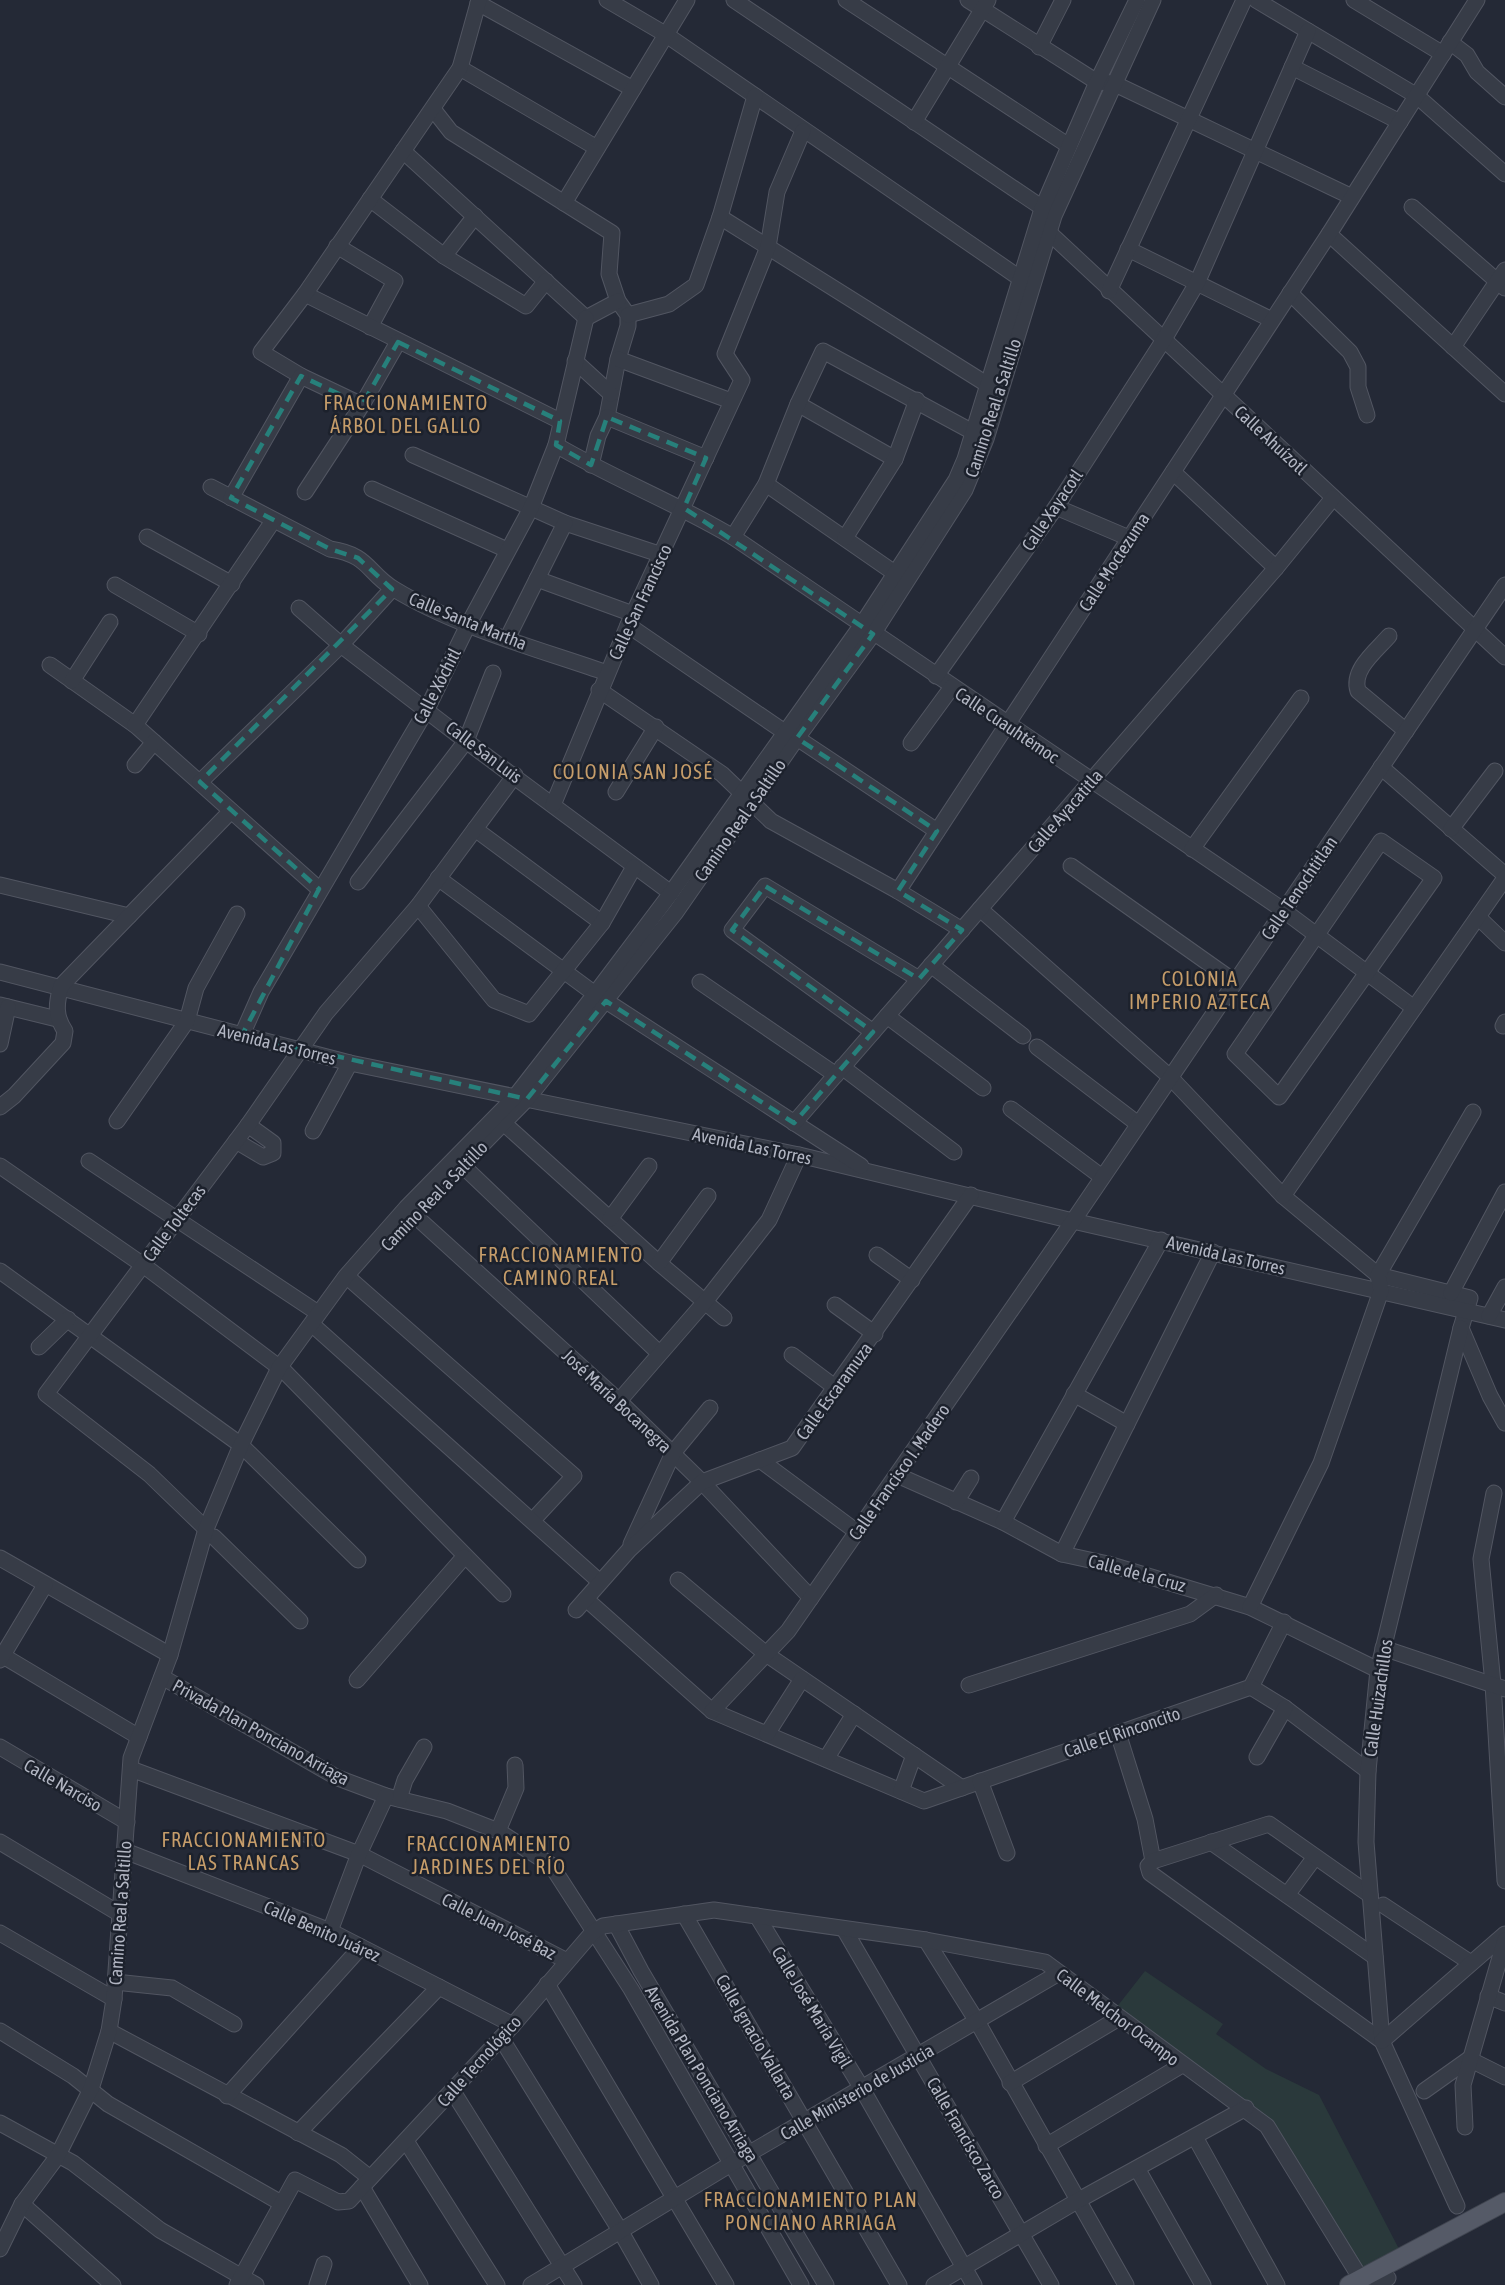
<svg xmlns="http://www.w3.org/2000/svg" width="1505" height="2285" viewBox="0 0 1505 2285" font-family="'Asap Condensed',sans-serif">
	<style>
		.green { fill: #2a393b }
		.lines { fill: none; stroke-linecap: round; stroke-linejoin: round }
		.minor-casing { stroke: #525662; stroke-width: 17 }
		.major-casing { stroke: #404550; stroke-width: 20 }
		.minor { stroke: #373c47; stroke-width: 15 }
		.major { stroke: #555a67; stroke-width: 18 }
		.marked { fill: none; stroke: #27807b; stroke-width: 4.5; stroke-dasharray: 12 8; stroke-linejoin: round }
		.labels { text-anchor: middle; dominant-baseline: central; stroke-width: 5; stroke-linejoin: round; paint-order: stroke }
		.street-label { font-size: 18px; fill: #b2b6c3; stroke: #1c212c }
		.neighbourhood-label { font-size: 20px; letter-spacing: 1.5px; fill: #c69d6a; stroke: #1c212c }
	</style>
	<rect width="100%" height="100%" fill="#242936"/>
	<polygon class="green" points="1145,1971 1223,2024 1216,2034 1266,2069 1319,2095 1399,2249 1363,2269 1273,2121 1116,2008"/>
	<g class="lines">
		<defs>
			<g id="minor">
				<polyline points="607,0 665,34 1027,283"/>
				<polyline points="734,0 1050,213"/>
				<polyline points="846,0 1069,146"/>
				<polyline points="968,0 1097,82 1113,83 1352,197"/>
				<polyline points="1256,0 1417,96 1505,174"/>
				<polyline points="1354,0 1443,54"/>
				<polyline points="478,3 633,89"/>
				<polyline points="1450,42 1467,55 1477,72 1505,97"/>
				<polyline points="1039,47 1063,0"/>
				<polyline points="1292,67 1400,122"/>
				<polyline points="460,68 597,148"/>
				<polyline points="433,109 451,132 612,233 609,274 618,301 628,315 628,326 618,359 607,417 598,436 591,465"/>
				<polyline points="914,122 988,0"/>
				<polyline points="403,151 586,318"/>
				<polyline points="370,199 444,256 526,306 546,281"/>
				<polyline points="564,203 687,0"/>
				<polyline points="1412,207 1505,288"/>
				<polyline points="720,217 988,385"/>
				<polyline points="1042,226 1505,657"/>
				<polyline points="1329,234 1505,394"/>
				<polyline points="337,246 395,281 370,327"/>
				<polyline points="1128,249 1272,320"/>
				<polyline points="444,256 475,216"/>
				<polyline points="1109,291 1244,0"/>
				<polyline points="1290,293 1350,352 1358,367 1358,387 1367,415"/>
				<polyline points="305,294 560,421"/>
				<polyline points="628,315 669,304 696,285 720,217 755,96"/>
				<polyline points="586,318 618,301"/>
				<polyline points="1453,347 1505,270"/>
				<polyline points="618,359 731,401"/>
				<polyline points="575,361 611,394"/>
				<polyline points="798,404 895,459"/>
				<polyline points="362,405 301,376 261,352 305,294 460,68 479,0"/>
				<polyline points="607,417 706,458"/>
				<path d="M556,445C614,479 676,503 733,537L1283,910L1414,1008"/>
				<polyline points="413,455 565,523 662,555"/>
				<polyline points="1173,472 1276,568"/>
				<polyline points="766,484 896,574"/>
				<path d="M211,487L330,549C370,555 367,573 394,589C456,627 538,649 607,673"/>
				<polyline points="372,489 507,550"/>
				<polyline points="305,492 362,405 398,342"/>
				<polyline points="231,498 301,376"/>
				<polyline points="1056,507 1129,538"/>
				<polyline points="147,537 232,584"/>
				<polyline points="733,537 766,484 798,404 823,351 982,437"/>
				<polyline points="845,538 895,459 917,400"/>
				<polyline points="537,579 633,614"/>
				<polyline points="115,585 199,634"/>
				<polyline points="299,608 341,645 466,741 671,893"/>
				<polyline points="628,625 786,733"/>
				<path d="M1389,636C1376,651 1351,670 1358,691L1406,731"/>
				<polyline points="507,639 565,523"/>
				<polyline points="50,665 135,725 319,889"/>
				<polyline points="936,676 1056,507 1163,341 1197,283 1308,31"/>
				<polyline points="72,681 110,622"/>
				<polyline points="599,690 722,774 771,821 898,891 962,930"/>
				<polyline points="135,725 273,521"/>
				<polyline points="797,738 937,831"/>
				<polyline points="911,743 952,687"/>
				<polyline points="135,765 154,742"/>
				<polyline points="1381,767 1505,875"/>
				<polyline points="200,782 341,645 392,589"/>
				<polyline points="616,792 656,727"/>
				<polyline points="553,805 628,625 742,380 725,354 768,247 777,192 803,131"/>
				<polyline points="475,829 602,923"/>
				<polyline points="1451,829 1495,771"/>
				<polygon points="1381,841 1434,878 1279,1097 1235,1054"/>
				<polyline points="1192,849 1301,698"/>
				<polyline points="1071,866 1235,982"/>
				<polyline points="438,878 595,994"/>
				<polyline points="358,882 466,741 493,673"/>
				<polyline points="0,885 129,916"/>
				<polyline points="898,891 1329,234 1477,0"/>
				<polyline points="418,906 494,1000 529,1014 602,923 634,867"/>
				<polyline points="980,909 1170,1077 1283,1196 1378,1275 1470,1298 1461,1328 1490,1396 1505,1423"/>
				<polyline points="1478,917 1505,943"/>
				<polyline points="931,965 1023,1036"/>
				<polyline points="0,972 350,1063 799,1155 1073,1221 1505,1320"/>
				<polyline points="700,982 836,1075"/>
				<polyline points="606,1001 861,1166"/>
				<polyline points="0,1005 57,1019"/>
				<polyline points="887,1016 983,1088"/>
				<polyline points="1503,1026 1505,1022"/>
				<polyline points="873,1032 732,930 765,886 919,979"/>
				<polyline points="242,1035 261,992 427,709 468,625 531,508 556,445 586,318"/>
				<polyline points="0,1044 8,1007"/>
				<polyline points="1037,1047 1138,1124"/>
				<polyline points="842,1067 954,1152"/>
				<path d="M0,1107L14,1096L63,1043L65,1031C55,1016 56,1004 61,986L231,811"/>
				<polyline points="1011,1109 1102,1177"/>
				<polyline points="498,1118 659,1263 724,1318"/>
				<polyline points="117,1121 187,1021 196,988 237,914"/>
				<polyline points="794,1123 1276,568 1333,498"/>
				<polyline points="313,1131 350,1063"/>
				<polyline points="236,1141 263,1157 273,1153 273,1143 248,1125"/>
				<polyline points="89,1161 318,1313"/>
				<polyline points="0,1166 143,1265 284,1371 503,1594"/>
				<polyline points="463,1166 659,1353"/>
				<polyline points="1283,1196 1505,878"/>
				<polyline points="430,1198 527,1099 676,912 797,738 873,634 965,490 986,439 1054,216 1153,0"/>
				<polyline points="413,1214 619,1401 702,1482 811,1598"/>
				<polyline points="610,1219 649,1166"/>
				<polyline points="877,1255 912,1280"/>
				<polyline points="659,1263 708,1196"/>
				<polyline points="0,1271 241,1445"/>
				<polyline points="352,1281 574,1476 533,1520"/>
				<polyline points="1451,1293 1505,1192"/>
				<polyline points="835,1305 875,1334"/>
				<polyline points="1489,1316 1505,1287"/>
				<polyline points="315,1327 600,1582"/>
				<polyline points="39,1347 68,1319"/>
				<polyline points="792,1355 836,1388"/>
				<polyline points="1074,1394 1127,1424"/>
				<polyline points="619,1401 704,1303 769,1220 799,1155"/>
				<polyline points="245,1449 358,1560"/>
				<polyline points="760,1460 857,1532"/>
				<polyline points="897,1475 1003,1522 1062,1554 1108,1564 1250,1607 1378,1670"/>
				<polyline points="1494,1493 1481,1559 1493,1684 1505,1881"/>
				<polyline points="956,1502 971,1478"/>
				<polyline points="1003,1522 1161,1240"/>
				<polyline points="206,1529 149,1474 46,1394 248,1125 326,1013 418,906 515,775"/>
				<polyline points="214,1537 300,1621"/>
				<polyline points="631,1544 673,1453 710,1408"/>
				<polyline points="1062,1554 1213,1252"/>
				<polyline points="0,1558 170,1655"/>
				<polyline points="678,1580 766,1654 962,1788"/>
				<polyline points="586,1599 712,1711 924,1801 1251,1687 1284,1622"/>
				<polyline points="1250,1607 1321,1463 1381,1291 1378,1275 1473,1112"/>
				<polyline points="576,1610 629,1550 702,1482 792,1448 971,1195"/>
				<polyline points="1383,1648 1505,1689"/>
				<polyline points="0,1654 139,1737"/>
				<polyline points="0,1660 45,1585"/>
				<polyline points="162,1677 338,1778 386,1796 447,1811 498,1831 551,1865 631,1989 801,2285"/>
				<polyline points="357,1680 464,1557"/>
				<polyline points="969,1685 1190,1614 1216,1595"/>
				<polyline points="1251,1687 1285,1708 1368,1771"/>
				<polyline points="712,1711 788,1631 1073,1221 1505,585"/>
				<polyline points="1118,1733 1145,1819 1153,1861"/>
				<polyline points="767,1734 802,1679"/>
				<polyline points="0,1747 127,1822"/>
				<polyline points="1257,1757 1285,1708"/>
				<polyline points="826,1759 854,1714"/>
				<polyline points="131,1769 359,1854 567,1961"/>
				<polyline points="980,1781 1007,1853"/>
				<polyline points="901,1791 914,1755"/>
				<polyline points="399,1799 405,1780 424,1747"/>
				<polyline points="498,1831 516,1788 515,1765"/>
				<polyline points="0,1842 120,1914"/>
				<polyline points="1211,1842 1375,1957"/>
				<polyline points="125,1851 330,1931 513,2025"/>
				<polyline points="1287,1895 1315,1857"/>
				<polyline points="1370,1895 1269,1824 1153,1861 1148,1866 1150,1873 1382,2041 1457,2206"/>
				<polyline points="1383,1905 1471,1963"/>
				<polyline points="684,1914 899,2285"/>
				<polyline points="757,1916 861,2087 974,2285"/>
				<polyline points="616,1924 641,1971 826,2285"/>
				<polyline points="844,1929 1051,2285"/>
				<polyline points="330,1931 359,1854 386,1796"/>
				<polyline points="0,1933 114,1999"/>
				<polyline points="926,1940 978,2023 1126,2285"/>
				<polyline points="115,1982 172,1988 234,2024"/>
				<polyline points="547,1984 726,2285"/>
				<polyline points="1488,1996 1505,2003"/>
				<polyline points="0,2031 73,2076 108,2104 281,2203"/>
				<polyline points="109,2031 341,2155 370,2178"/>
				<polyline points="501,2038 621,2232 651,2285"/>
				<polyline points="1382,2041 1366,1842 1368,1771 1378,1670 1461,1328"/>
				<polyline points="1382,2041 1505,1934"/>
				<polyline points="1010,2083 1119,2018"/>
				<polyline points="452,2090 574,2285"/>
				<polyline points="1424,2091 1469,2059 1505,2077"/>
				<polyline points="227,2096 361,1947"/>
				<polyline points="0,2123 73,2163 160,2230 256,2285"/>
				<polyline points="1465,2127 1463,2085 1505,1940"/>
				<polyline points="298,2133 439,1987"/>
				<polyline points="1195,2137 1277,2285"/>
				<polyline points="406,2141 497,2285"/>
				<polyline points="1046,2146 1182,2065"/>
				<polyline points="1138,2170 1203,2285"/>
				<polyline points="362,2187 420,2285"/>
				<polyline points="22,2204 113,2285"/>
				<polyline points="0,2249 22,2204 57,2157 91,2089 109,2031 114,1999 131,1758 170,1655 206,1529 241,1445 279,1368 346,1276 406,1208 514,1098 595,994 671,893 861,626 956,480 965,459 1042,209 1097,82 1137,0"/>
				<polyline points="237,2285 295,2180 338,2202 349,2201 513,2025 592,1933 603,1926 714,1910 926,1940 1045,1962 1267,2126 1361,2279"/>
				<polyline points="317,2285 324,2264"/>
				<polyline points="531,2285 731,2164 1059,1973"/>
				<polyline points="934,2285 1077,2201 1246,2108"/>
				<polyline points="1378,2285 1388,2278"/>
			</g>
			<polyline id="major" points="1349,2285 1505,2202"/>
		</defs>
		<use href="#minor" class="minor-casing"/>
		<use href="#major" class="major-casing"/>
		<use href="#minor" class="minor"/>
		<use href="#major" class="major"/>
	</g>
	<path class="marked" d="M398,342L560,421L556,445L591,465L607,417L706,458L684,508L873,634L797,738L937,831L898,891L962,930L919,979L765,886L732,930L873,1032L794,1123L606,1001L527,1099L242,1035L319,889L200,782L392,589L358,558L330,549L231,498L301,376L362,405Z"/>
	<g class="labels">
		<g class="street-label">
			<text transform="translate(993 408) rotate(-72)">Camino Real a Saltillo</text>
			<text transform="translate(1271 440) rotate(43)">Calle Ahuízotl</text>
			<text transform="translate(1052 510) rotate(-56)">Calle Xayacotl</text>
			<text transform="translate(1114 562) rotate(-57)">Calle Moctezuma</text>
			<text transform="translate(640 602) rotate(-65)">Calle San Francisco</text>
			<text transform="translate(468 621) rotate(22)">Calle Santa Martha</text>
			<text transform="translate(437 686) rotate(-63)">Calle Xóchitl</text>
			<text transform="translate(1007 725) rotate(34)">Calle Cuauhtémoc</text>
			<text transform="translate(484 752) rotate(37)">Calle San Luis</text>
			<text transform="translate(1065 811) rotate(-49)">Calle Ayacatitla</text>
			<text transform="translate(740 820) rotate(-55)">Camino Real a Saltillo</text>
			<text transform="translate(1299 888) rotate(-56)">Calle Tenochtitlan</text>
			<text transform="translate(277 1044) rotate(14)">Avenida Las Torres</text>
			<text transform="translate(752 1146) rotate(12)">Avenida Las Torres</text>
			<text transform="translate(434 1196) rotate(-46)">Camino Real a Saltillo</text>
			<text transform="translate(174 1223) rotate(-53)">Calle Toltecas</text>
			<text transform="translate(1226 1255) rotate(13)">Avenida Las Torres</text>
			<text transform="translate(834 1391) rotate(-54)">Calle Escaramuza</text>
			<text transform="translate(617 1401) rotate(43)">José María Bocanegra</text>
			<text transform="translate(899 1472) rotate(-55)">Calle Francisco I. Madero</text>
			<text transform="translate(1137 1573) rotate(15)">Calle de la Cruz</text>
			<text transform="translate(1378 1698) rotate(-82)">Calle Huizachillos</text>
			<text transform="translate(261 1732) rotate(29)">Privada Plan Ponciano Arriaga</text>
			<text transform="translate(1122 1732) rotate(-19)">Calle El Rinconcito</text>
			<text transform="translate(63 1785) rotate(30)">Calle Narciso</text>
			<text transform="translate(120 1913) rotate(-86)">Camino Real a Saltillo</text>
			<text transform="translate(499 1926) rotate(27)">Calle Juan José Baz</text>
			<text transform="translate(322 1931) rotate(24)">Calle Benito Juárez</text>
			<text transform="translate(812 2007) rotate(59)">Calle José María Vigil</text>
			<text transform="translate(1118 2017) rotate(37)">Calle Melchor Ocampo</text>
			<text transform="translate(756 2037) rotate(60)">Calle Ignacio Vallarta</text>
			<text transform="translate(479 2061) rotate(-48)">Calle Tecnológico</text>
			<text transform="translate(702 2074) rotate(59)">Avenida Plan Ponciano Arriaga</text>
			<text transform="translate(857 2092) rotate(-30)">Calle Ministerio de Justicia</text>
			<text transform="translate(966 2138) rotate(60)">Calle Francisco Zarco</text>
		</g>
		<g class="neighbourhood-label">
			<text x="406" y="402">FRACCIONAMIENTO<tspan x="406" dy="23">ÁRBOL DEL GALLO</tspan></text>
			<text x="633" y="771">COLONIA SAN JOSÉ</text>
			<text x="1200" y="978">COLONIA<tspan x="1200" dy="23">IMPERIO AZTECA</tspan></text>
			<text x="561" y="1254">FRACCIONAMIENTO<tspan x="561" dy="23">CAMINO REAL</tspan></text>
			<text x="244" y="1839">FRACCIONAMIENTO<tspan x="244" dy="23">LAS TRANCAS</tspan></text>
			<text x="489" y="1843">FRACCIONAMIENTO<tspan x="489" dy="23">JARDINES DEL RÍO</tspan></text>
			<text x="811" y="2199">FRACCIONAMIENTO PLAN<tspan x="811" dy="23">PONCIANO ARRIAGA</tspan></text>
		</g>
	</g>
</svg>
